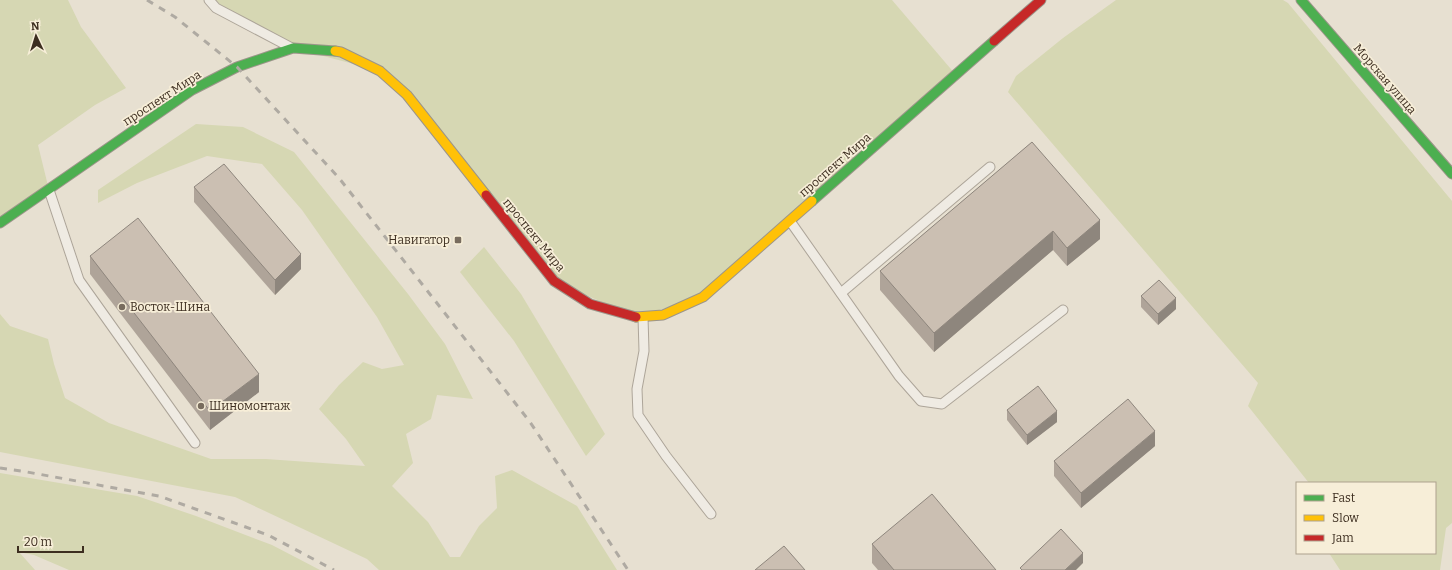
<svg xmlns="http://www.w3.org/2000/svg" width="1452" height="570" viewBox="0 0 1452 570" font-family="Bitter,serif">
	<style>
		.green { fill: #d6d7b3 }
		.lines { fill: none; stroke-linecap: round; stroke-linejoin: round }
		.lane-casing { stroke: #ada599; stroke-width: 11 }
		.fast-casing { stroke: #9c958a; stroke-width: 11 }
		.slow-casing { stroke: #9c958a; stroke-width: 11 }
		.jam-casing { stroke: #9c958a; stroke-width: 11 }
		.lane { stroke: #efebe3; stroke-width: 9 }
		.fast { stroke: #4caf50; stroke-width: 9 }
		.slow { stroke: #ffc107; stroke-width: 9 }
		.jam { stroke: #c62828; stroke-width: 9 }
		.rail { stroke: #afaaa2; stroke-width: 3; stroke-dasharray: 7 7; stroke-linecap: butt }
		.wall { fill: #afa499 }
		.shaded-wall { fill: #8e867d }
		.building { fill: #cbbfb2; stroke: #8e867d }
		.poi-dot { fill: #786c5e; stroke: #f7eed8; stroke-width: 1.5 }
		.labels { text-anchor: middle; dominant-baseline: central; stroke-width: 3.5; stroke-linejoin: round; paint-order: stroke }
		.street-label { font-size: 12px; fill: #3d2e20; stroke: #f7eed8 }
		.poi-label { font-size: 12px; fill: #3d2e20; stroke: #f7eed8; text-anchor: start }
	</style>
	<rect width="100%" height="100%" fill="#e7e0d1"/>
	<g class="green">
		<polygon points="0,0 68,0 81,27 126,88 95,105 38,145 49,190 0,223"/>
		<polygon points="209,0 892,0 956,75 703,297 636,317 554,281 380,71 293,48"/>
		<polygon points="1116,0 1283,0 1288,3 1452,201 1452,523 1446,528 1440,570 1340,570 1329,553 1435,553 1435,483 1309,483 1248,406 1258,383 1008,92 1016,76 1063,38"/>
		<polygon points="196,124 243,127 294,152 408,294 445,344 473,399 437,395 431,419 406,434 413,463 392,486 428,522 450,557 460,557 479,526 497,508 495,476 512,470 577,506 617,570 379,570 367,559 235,497 0,452 0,314 10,326 48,339 54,364 65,398 109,423 211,459 266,459 365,466 346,439 319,409 339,385 363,362 382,369 404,365 377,317 302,210 262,164 207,156 137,183 98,203 98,190"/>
		<polygon points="484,247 521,294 605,434 586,456 514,341 460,272"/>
		<polygon points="0,473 137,496 196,516 272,545 320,570 69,570 34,555 19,552 35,570 0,570"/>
	</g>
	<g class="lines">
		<defs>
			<g id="lane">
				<polyline points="209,0 216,8 290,47"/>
				<polyline points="49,190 79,280 195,443"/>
				<polyline points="790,221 899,376 921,401 942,404 1063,310"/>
				<polyline points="841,293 990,167"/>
				<polyline points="643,317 644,351 637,389 638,415 666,456 711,514"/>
			</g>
			<g id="fast">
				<polyline points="1301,0 1452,174"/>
				<polyline points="812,201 994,41"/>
				<polyline points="0,223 192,90 237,67 293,48 335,51"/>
			</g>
			<g id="slow">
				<polyline points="335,51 341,52 380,71 407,95 486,195"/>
				<polyline points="636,317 663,315 703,297 812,201"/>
			</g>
			<g id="jam">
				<polyline points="994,41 1041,0"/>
				<polyline points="486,195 554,281 590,304 636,317"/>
			</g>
		</defs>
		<use href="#lane" class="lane-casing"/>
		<use href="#fast" class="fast-casing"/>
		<use href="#slow" class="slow-casing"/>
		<use href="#jam" class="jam-casing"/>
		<use href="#lane" class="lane"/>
		<use href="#fast" class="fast"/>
		<use href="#slow" class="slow"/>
		<use href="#jam" class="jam"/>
		<g class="rail">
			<polyline points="147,0 175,17 237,67 339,178 530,422 628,570"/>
			<polyline points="0,468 27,472 159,496 268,535 334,570"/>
		</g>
	</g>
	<g class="wall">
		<polygon points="1032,142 1100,239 1067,266 1053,250 934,352 880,290 880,271"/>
		<polygon points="194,187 301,269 275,295 194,202"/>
		<polygon points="90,256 259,392 210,430 90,274"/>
		<polygon points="1141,296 1176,309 1158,325 1141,307"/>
		<polygon points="1007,410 1057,422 1027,445 1007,420"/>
		<polygon points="1155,446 1081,508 1054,476 1054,461"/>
		<polygon points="872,544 996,570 878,570 872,563"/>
	</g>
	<g class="shaded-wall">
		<polygon points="1100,220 1100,239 1067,266 1067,248"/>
		<polygon points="1053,231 1053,250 934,352 934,333"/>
		<polygon points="301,254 301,269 275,295 275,280"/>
		<polygon points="1176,298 1176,309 1158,325 1158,314"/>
		<polygon points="259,374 259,392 210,430 210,411"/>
		<polygon points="1057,411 1057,422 1027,445 1027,435"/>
		<polygon points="1155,431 1155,446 1081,508 1081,493"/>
		<polygon points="1083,553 1083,563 1076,570 1065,570"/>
	</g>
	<g class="building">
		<polygon points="1032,142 1100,220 1067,248 1053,231 934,333 880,271"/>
		<polygon points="224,164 301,254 275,280 194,187"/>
		<polygon points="138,218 259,374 210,411 90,256"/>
		<polygon points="1159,280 1176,298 1158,314 1141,296"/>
		<polygon points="1038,386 1057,411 1027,435 1007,410"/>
		<polygon points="1128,399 1155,431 1081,493 1054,461"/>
		<polygon points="932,494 996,570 894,570 872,544"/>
		<polygon points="1061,529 1083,553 1065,570 1022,570 1020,568"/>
		<polygon points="784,546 805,570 755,570"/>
	</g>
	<g class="poi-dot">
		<rect x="454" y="236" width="8" height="8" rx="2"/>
		<circle cx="122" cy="307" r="4"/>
		<circle cx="201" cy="406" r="4"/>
	</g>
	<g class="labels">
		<g class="street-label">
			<text transform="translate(1385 79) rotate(49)">Морская улица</text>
			<text transform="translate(162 98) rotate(-33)">проспект Мира</text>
			<text transform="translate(835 165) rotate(-41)">проспект Мира</text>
			<text transform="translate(534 235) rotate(51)">проспект Мира</text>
		</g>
		<g class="poi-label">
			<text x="450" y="240" text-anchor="end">Навигатор</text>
			<text x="130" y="307">Восток-Шина</text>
			<text x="209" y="406">Шиномонтаж</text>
		</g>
	</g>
	<rect x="1296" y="482" width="140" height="72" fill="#f7eed8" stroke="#ada18e"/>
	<rect x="1304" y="495" width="20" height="6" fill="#4caf50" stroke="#ada18e"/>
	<text x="1332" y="502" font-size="12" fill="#3d2e20">Fast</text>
	<rect x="1304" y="515" width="20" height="6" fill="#ffc107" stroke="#ada18e"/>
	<text x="1332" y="522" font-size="12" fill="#3d2e20">Slow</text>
	<rect x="1304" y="535" width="20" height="6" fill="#c62828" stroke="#ada18e"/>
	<text x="1332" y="542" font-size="12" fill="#3d2e20">Jam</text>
	<g transform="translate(36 36) rotate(356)" stroke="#f7eed8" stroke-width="3" paint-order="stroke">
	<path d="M0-3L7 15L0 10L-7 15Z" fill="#3d2e20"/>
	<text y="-6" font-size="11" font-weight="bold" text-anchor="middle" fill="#3d2e20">N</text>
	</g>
	<path d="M18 546v6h65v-6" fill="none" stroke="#3d2e20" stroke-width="2"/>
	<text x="24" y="546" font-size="12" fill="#3d2e20" stroke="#f7eed8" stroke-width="3" paint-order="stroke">20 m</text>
</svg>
